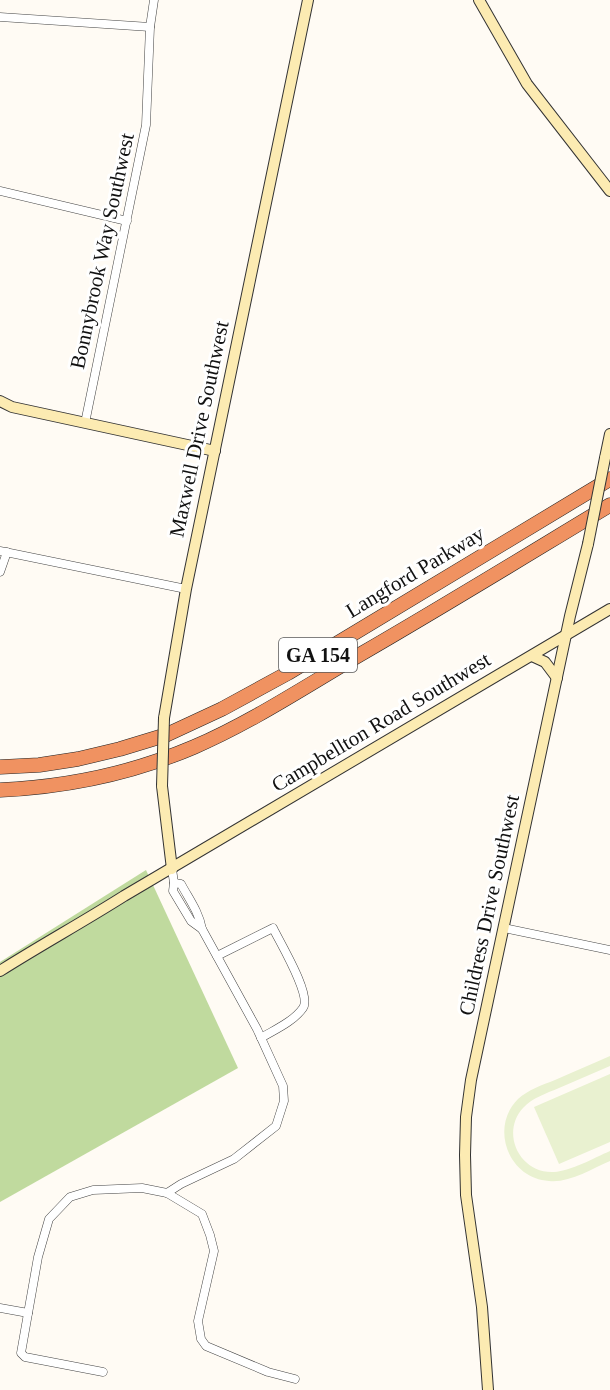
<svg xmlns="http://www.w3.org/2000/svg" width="610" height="1390" viewBox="0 0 610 1390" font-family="'Times New Roman',serif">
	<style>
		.forest { fill: #c0da9e }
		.pitch { fill: #e9f1d0 }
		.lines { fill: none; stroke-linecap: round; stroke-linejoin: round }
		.street-casing { stroke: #444; stroke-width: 9 }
		.secondary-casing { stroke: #333; stroke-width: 12 }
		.highway-casing { stroke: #222; stroke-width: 15 }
		.street { stroke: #fff; stroke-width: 8 }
		.secondary { stroke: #fcebb2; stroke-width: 10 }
		.highway { stroke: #f09261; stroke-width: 14 }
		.secondary-bridge-casing { stroke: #333; stroke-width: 12; stroke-linecap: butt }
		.secondary-bridge { stroke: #fcebb2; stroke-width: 10 }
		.labels { text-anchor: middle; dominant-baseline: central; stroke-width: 6; stroke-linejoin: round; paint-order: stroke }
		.shield { fill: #fff; stroke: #585858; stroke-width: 1.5 }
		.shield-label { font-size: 20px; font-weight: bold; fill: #111 }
		.street-label { font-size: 21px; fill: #111; stroke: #fff }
	</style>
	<rect width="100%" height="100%" fill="#fffbf4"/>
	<polygon class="forest" points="146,870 238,1068 0,1202 0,962"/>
	<g class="pitch">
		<path d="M610,1056V1066C593,1073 576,1081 559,1088C547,1093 532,1098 523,1108C500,1133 520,1174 554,1172C571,1171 594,1158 610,1151V1161C591,1169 570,1183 549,1181C509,1179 489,1128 518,1099C528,1090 542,1085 555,1080C573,1072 592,1064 610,1056Z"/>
		<polygon points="610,1074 610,1142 559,1164 534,1107"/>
	</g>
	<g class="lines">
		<defs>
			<g id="street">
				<polyline points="0,17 150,27"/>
				<polyline points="0,191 127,221"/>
				<polyline points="85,423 146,125 150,27 154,0"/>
				<polyline points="0,551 186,589"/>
				<polyline points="0,572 7,552"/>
				<polyline points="172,869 174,883 173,891 191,921 202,929"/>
				<polyline points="504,928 610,950"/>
				<path d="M217,956L273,928C280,943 312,995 303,1008C293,1022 274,1030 261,1038"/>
				<path d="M167,1193L181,1184L234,1159L276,1126L284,1101L283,1086L257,1029L202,929C199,912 189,899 181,884L174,883"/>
				<polyline points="0,1308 28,1313"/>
				<polyline points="103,1372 25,1357 21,1353 38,1257 49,1219 70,1197 93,1190 142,1188 167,1193 202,1214 210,1235 214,1251 198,1321 201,1339 206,1346 268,1372 295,1379"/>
			</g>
			<g id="secondary">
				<polyline points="479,0 527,84 610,191"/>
				<polyline points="0,401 12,407 215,451"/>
				<polyline points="605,458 610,434"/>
				<polyline points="532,656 545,662 557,678"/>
				<polyline points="164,718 186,589 308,0"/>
				<polyline points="162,786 172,869"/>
				<path d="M0,971C41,945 83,922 124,896L610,609"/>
				<polyline points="488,1390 482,1307 466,1195 465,1155 466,1117 471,1080 570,616 588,544"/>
			</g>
			<g id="highway">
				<polyline points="0,767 39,765 78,759 120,749 166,735 222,709 288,673 610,479"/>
				<path d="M0,790C66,787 133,773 194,747C252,722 306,686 361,654C444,606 527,555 610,505"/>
			</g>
		</defs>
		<use href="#street" class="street-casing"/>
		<use href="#secondary" class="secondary-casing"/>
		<use href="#highway" class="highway-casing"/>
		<use href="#street" class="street"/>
		<use href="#secondary" class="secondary"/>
		<use href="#highway" class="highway"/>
		<defs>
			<g id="secondary-bridge">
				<polyline points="588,544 605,458"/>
				<polyline points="162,786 164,718"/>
			</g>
		</defs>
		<use href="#secondary-bridge" class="secondary-bridge-casing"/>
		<use href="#secondary-bridge" class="secondary-bridge"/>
	</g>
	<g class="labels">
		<rect class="shield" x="279" y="638" width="78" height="34" rx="4.5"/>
		<g class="shield-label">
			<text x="318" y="655">GA 154</text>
		</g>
		<g class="street-label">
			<text transform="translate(102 251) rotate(-78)">Bonnybrook Way Southwest</text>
			<text transform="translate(199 429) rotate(-78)">Maxwell Drive Southwest</text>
			<text transform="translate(415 572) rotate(-31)">Langford Parkway</text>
			<text transform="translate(381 722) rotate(-31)">Campbellton Road Southwest</text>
			<text transform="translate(489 905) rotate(-78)">Childress Drive Southwest</text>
		</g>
	</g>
</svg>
